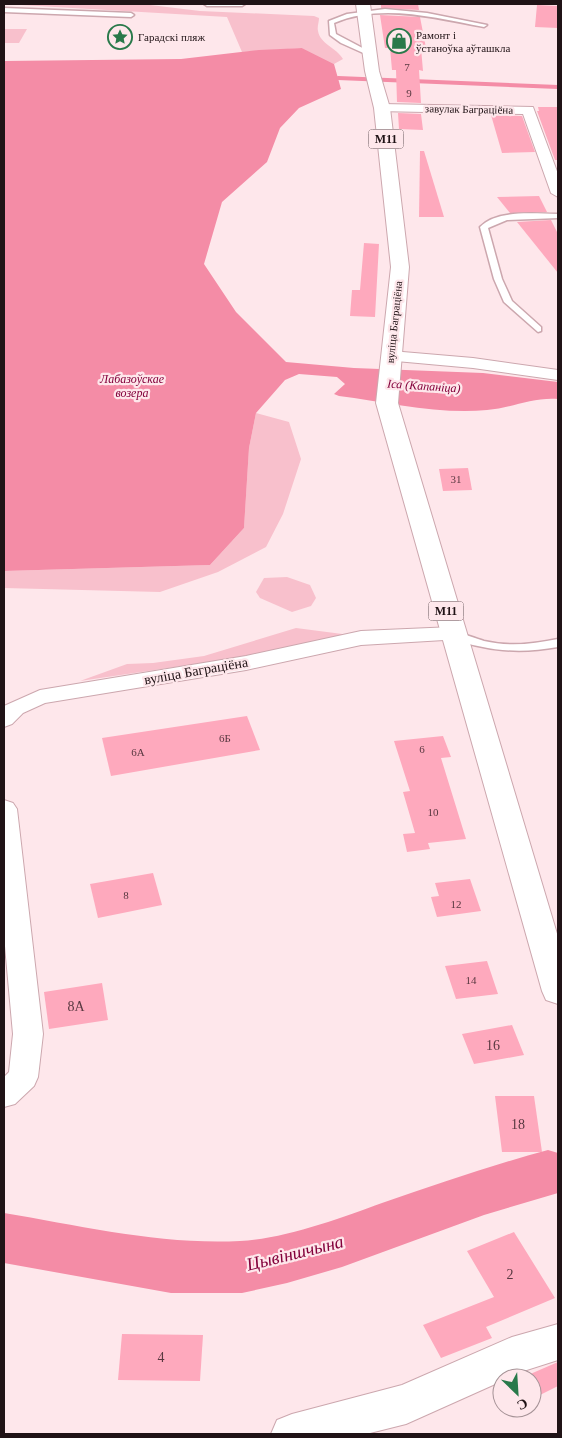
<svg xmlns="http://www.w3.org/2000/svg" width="562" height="1438" viewBox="0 0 562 1438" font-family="Georgia,serif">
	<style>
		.green { fill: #f8c0cc }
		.water { fill: #f48ca6 }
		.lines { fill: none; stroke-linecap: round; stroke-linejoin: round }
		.stream { stroke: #f48ca6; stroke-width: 4 }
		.river { fill: #f48ca6; fill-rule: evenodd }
		.building { fill: #fea9bd }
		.service-casing { stroke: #cca7ae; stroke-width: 3 }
		.minor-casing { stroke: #cca7ae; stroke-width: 2 }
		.tertiary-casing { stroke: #cca7ae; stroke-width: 2 }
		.trunk-casing { stroke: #cca7ae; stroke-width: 2 }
		.service { fill: #fff; fill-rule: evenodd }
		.minor { fill: #fff; fill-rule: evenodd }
		.tertiary { fill: #fff; fill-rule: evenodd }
		.trunk { fill: #fff; fill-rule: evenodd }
		.labels { text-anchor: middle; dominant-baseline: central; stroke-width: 4.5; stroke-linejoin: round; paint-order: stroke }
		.far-poi-label { font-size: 11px; fill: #201316; stroke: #fee7eb; text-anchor: start }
		.number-label { font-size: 11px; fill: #583840 }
		.far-street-label { font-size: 11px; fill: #201316; stroke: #fee7eb }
		.shield { fill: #fee7eb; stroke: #635356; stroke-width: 1 }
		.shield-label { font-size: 12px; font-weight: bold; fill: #201316 }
		.far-water-label { font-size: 12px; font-style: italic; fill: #83003b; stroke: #fee7eb }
		.street-label { font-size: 14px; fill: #201316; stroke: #fee7eb }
		.near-number-label { font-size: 14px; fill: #583840 }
		.near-water-label { font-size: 18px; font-style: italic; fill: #83003b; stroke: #fee7eb }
	</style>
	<rect width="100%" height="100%" fill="#fee7eb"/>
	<g class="green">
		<path d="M4,4H142L200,11L314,16L319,18C319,22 317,27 318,31C320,44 337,48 343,59L334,64L302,48L242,52L227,17Z"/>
		<polygon points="4,29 27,29 19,43 4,43"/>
		<polygon points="256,413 289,422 301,459 283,514 266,547 218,572 160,592 4,588 4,571 210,565 244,528 249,448"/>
		<polygon points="287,577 310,585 316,598 311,606 292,612 260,598 256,592 264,578"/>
		<polygon points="296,628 350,635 243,657 80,681 127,664 153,663 204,656"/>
	</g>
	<path class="water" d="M302,48L334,64L341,89L299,108L280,128L267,162L222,202L204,264L236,312L286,362L354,368L483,373L558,382V399C533,397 512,408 487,410C441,415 386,402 339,396L334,394L345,384L337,377L299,374L285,380L256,413L249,448L244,528L210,565L4,571V61L181,59L259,50Z"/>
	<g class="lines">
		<polyline class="stream" points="338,78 558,87"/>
		<path class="river" d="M548,1150L558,1153V1193L484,1215L342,1267L287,1283L242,1293H171L4,1263V1213C82,1226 160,1245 240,1241C284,1239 341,1218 382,1203C437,1184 492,1165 548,1150Z"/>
	</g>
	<g class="building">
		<polygon points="381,4 418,4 419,10 381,8"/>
		<polygon points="537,5 558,6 558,28 535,27"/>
		<polygon points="380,15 420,17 426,48 421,48 423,71 419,70 421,103 397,102 396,70 392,70 390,48 385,48"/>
		<polygon points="538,107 558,107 558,160 555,160 537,111 539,111"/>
		<polygon points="398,113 421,114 423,130 399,129"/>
		<polygon points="491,115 522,116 535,152 502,153"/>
		<polygon points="420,151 424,151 444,217 419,217"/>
		<polygon points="539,196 547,212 510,213 497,197"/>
		<polygon points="551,220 558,234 558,273 517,222"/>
		<polygon points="364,243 379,244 375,317 350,316 352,290 360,290"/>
		<polygon points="468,468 472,490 443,491 439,469"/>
		<polygon points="247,716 260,750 111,776 102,738"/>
		<polygon points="443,736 451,757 441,758 466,839 428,843 430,849 407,852 403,834 415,833 403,792 410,791 394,741"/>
		<polygon points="153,873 162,905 98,918 90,884"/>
		<polygon points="470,879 481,911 437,917 431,897 439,896 435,883"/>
		<polygon points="487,961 498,994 456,999 445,966"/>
		<polygon points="102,983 108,1020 49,1029 44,992"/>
		<polygon points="512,1025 524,1055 474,1064 462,1034"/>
		<polygon points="495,1096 534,1096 542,1152 502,1152"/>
		<polygon points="514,1232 555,1298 486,1327 492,1338 441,1358 423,1325 494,1297 467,1251"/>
		<polygon points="122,1334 203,1335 200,1381 118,1380"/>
		<polygon points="558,1362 558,1386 540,1395 532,1378 528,1375"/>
	</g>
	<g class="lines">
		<defs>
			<g id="service">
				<polygon points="204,4 245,4 242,6 207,6"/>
				<polygon points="4,8 131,13 134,15 131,17 4,12"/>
				<path d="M385,9L427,13L487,25L484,27C435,18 382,3 334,23L336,34L372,53V55L370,56L341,43L330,35L329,21L347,14Z"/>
				<path d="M558,214V218L507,220L488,228L502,279L512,301L541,327V331L538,332L504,302L494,279L480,227C497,209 535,214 558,214Z"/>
				<path d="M454,631C464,634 474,638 484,641C509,647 533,644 558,639V647C519,654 487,651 450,638L448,635L450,632Z"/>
			</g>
			<g id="minor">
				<polygon points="382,104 533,107 558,174 558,197 551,193 523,114 377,111 375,108"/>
				<polygon points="391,351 473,358 558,370 558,380 473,368 385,360 382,356 385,352"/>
				<polygon points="453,627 461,629 464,634 461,639 361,645 246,670 45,703 23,713 12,724 4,727 4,706 40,690 246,656 361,631"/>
				<polygon points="4,800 13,803 17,809 43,1034 38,1077 34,1086 15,1104 4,1107 4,1077 9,1072 13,1034 4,935"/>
			</g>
			<polygon id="tertiary" points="558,1324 558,1360 502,1378 502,1381 406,1424 366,1434 271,1434 277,1420 292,1414 402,1385 512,1337"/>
			<polygon id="trunk" points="356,4 370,4 379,71 390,108 409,267 398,403 558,937 558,1004 546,1000 542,991 376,403 391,267 374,108 365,71"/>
		</defs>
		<use href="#service" class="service-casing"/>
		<use href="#minor" class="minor-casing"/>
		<use href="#tertiary" class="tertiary-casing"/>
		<use href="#trunk" class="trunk-casing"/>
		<use href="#service" class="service"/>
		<use href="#minor" class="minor"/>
		<use href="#tertiary" class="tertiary"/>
		<use href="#trunk" class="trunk"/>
	</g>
	<defs>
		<symbol id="sight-ring" viewBox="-11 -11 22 22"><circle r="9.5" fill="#fee7eb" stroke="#29794a" stroke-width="1.5"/><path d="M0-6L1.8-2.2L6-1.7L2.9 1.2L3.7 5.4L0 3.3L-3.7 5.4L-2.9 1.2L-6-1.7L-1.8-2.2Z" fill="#29794a"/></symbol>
		<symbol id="shop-ring" viewBox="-11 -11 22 22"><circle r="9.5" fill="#fee7eb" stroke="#29794a" stroke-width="1.5"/><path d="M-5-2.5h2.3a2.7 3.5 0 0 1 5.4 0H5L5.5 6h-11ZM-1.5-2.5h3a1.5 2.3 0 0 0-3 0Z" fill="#29794a"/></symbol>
	</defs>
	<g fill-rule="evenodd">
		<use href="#sight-ring" x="106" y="23" width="28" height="28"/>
		<use href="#shop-ring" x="385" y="27" width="28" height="28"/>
	</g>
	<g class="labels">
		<g class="far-poi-label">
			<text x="416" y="35">Рамонт і<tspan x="416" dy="13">ўстаноўка аўташкла</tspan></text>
			<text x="138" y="37">Гарадскі пляж</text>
		</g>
		<g class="number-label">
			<text x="407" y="67">7</text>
			<text x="409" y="93">9</text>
			<text x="456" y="479">31</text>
			<text x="225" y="738">6Б</text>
			<text x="422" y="749">6</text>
			<text x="138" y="752">6А</text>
			<text x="433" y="812">10</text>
			<text x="126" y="895">8</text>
			<text x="456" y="904">12</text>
			<text x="471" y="980">14</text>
		</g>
		<g class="far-street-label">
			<text transform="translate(469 109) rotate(1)">завулак Баграціёна</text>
			<text transform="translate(394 322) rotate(-84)">вуліца Баграціёна</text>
		</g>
		<g class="shield">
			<rect x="368.5" y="129.5" width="35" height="19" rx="4"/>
			<rect x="428.5" y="601.5" width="35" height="19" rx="4"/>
		</g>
		<g class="shield-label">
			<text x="386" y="139">М11</text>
			<text x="446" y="611">М11</text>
		</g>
		<g class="far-water-label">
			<text x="132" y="379">Лабазоўскае<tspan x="132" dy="14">возера</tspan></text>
			<text transform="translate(424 386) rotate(4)">Іса (Капаніца)</text>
		</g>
		<g class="street-label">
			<text transform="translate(196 671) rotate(-10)">вуліца Баграціёна</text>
		</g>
		<g class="near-number-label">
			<text x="76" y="1006">8А</text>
			<text x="493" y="1045">16</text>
			<text x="518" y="1124">18</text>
			<text x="510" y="1274">2</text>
			<text x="161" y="1357">4</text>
		</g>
		<g class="near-water-label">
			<text transform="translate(295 1253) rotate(-14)">Цывіншчына</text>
		</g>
	</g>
	<rect width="562" height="1438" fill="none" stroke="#201316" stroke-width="10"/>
	<g transform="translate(517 1393) rotate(155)"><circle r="24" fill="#fee7eb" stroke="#a59296"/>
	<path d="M0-4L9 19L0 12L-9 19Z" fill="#29794a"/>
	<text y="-8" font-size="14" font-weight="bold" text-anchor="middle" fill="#201316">С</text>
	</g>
</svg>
